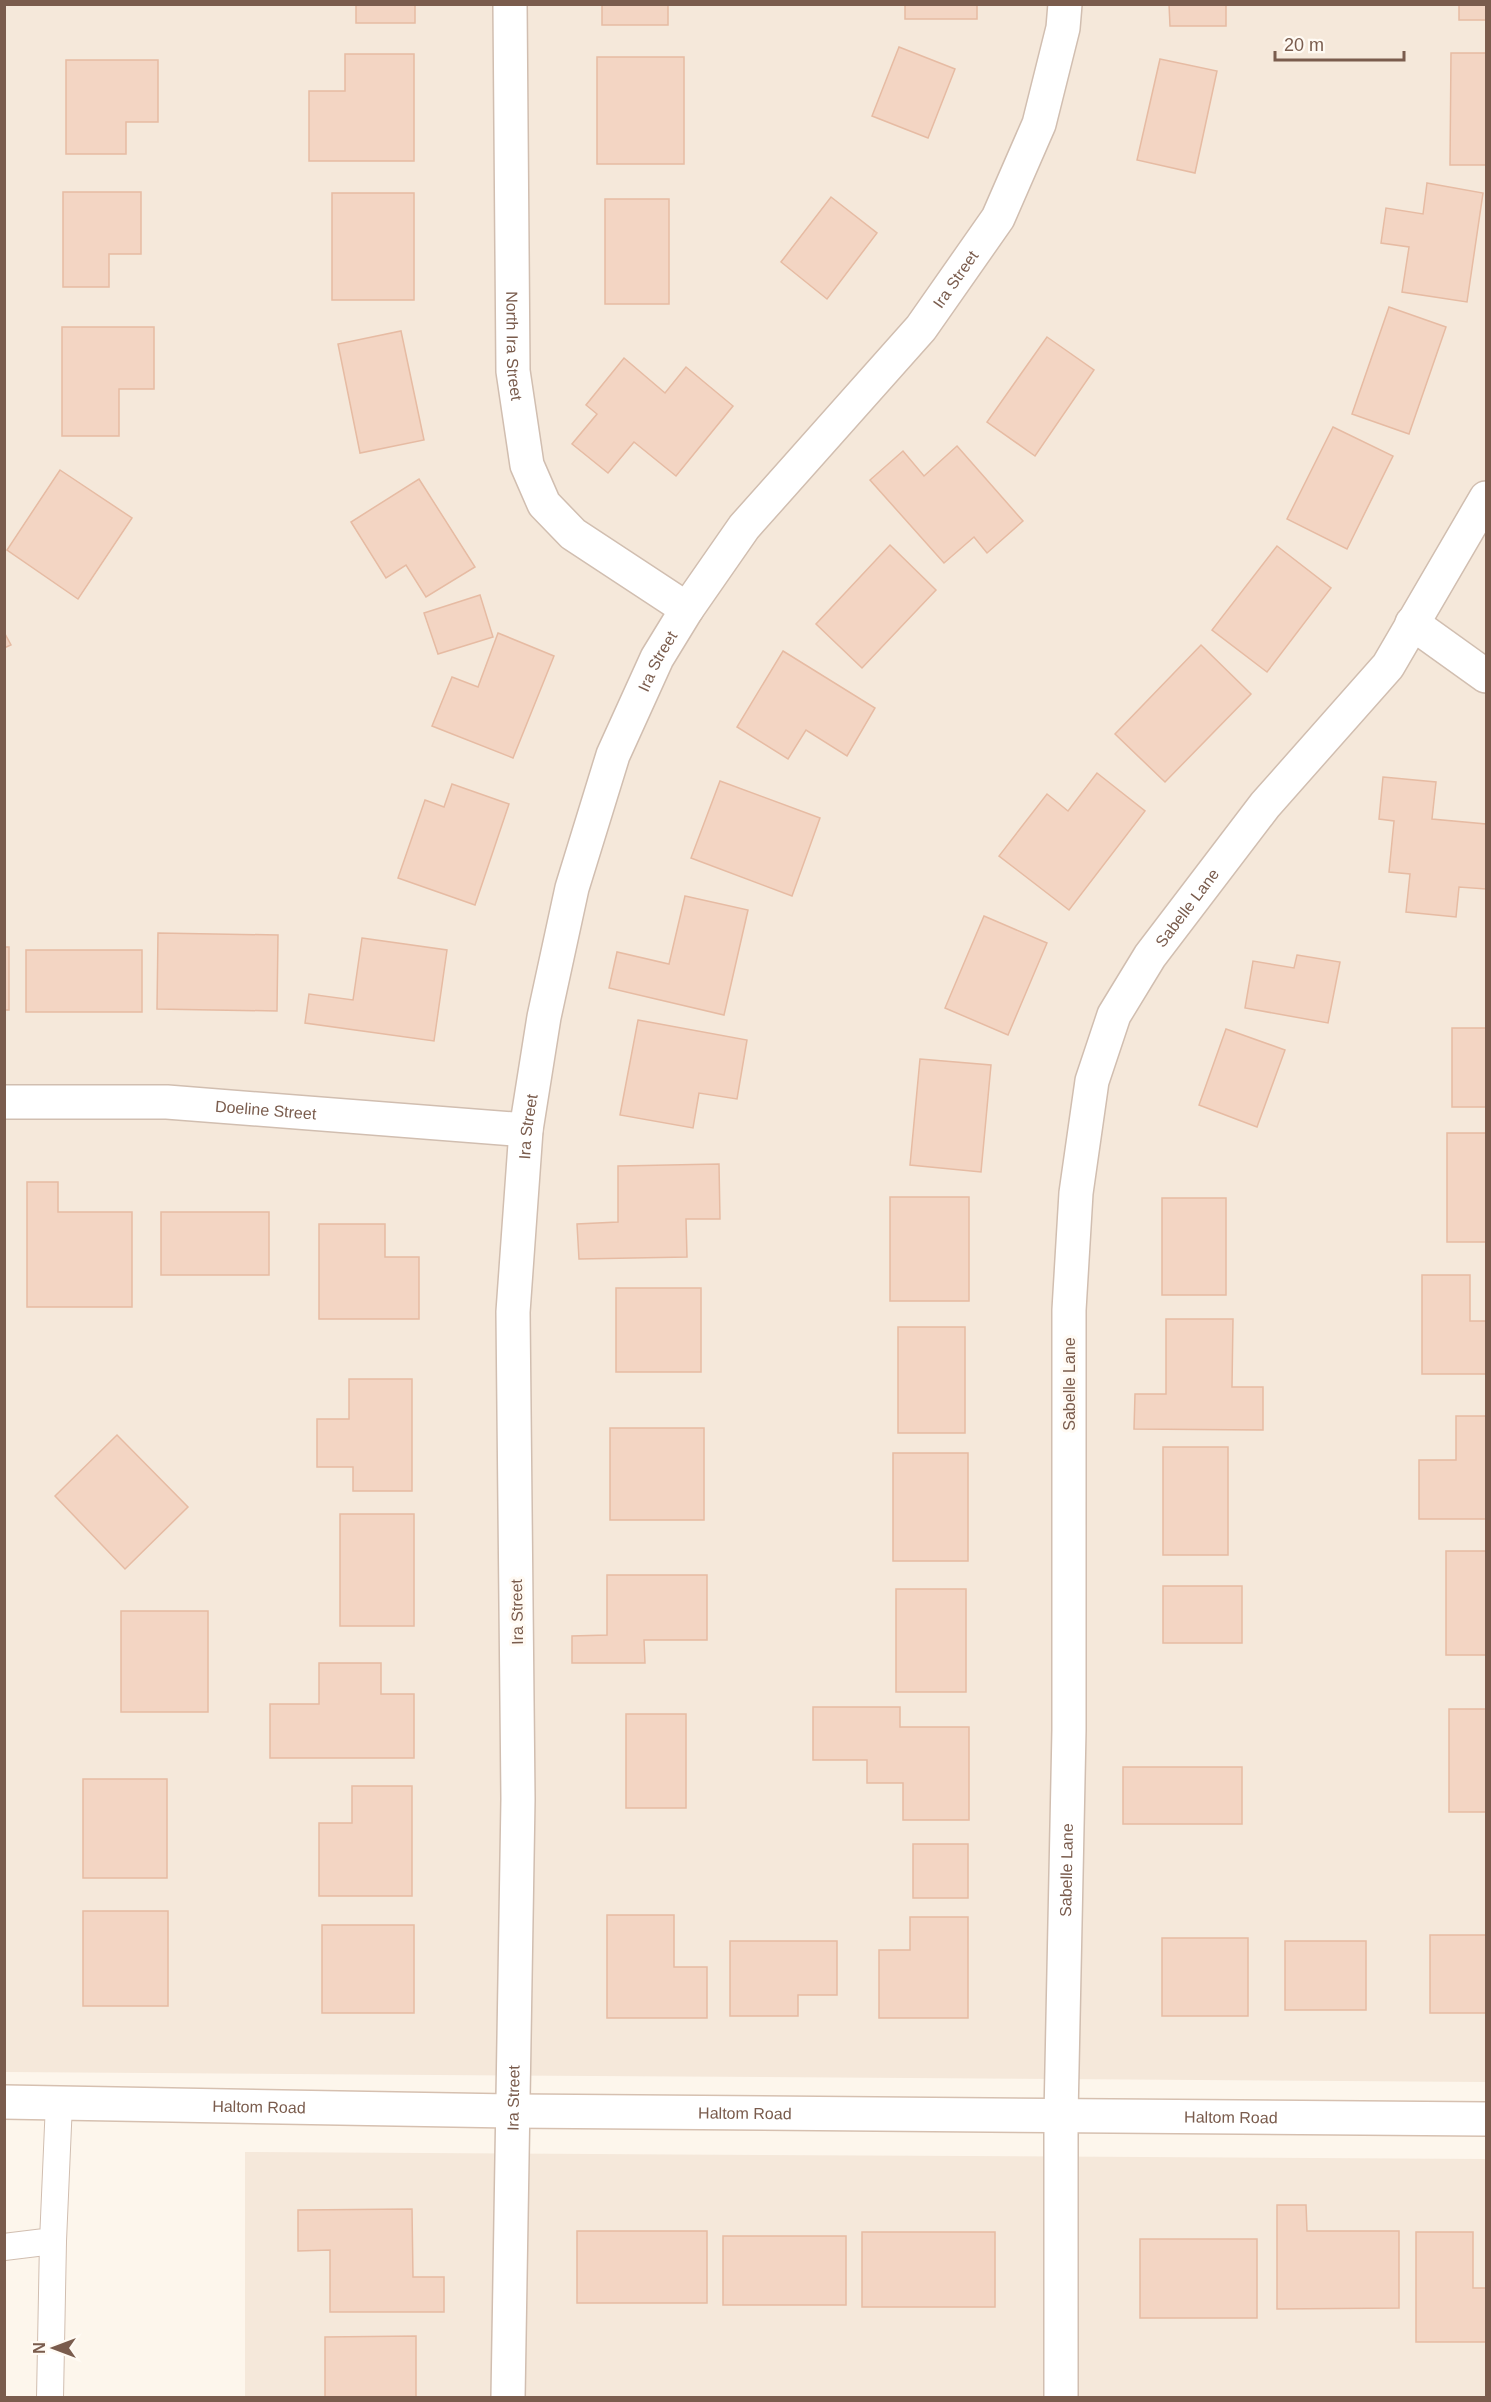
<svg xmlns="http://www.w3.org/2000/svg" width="1491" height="2402" viewBox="0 0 1491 2402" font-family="Helvetica,sans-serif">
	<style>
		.residential { fill: #f5e8da }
		.building { fill: #f3d5c3; stroke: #e6bba3; stroke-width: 1.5 }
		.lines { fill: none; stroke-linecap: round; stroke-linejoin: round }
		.service-casing { stroke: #d1beb0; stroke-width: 28 }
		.minor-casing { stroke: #d1beb0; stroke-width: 36 }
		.secondary-casing { stroke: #d6c0b0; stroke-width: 36 }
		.service { stroke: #fff; stroke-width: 26 }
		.minor { stroke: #fff; stroke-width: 33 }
		.secondary { stroke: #fff; stroke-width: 33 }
		.labels { text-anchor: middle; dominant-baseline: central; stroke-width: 6; stroke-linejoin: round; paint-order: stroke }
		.street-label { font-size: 16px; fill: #7a5c4d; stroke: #fffaf3 }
	</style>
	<rect width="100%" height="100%" fill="#fdf6ec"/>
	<g class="residential">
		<polygon points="5,5 1486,5 1486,2082 5,2072"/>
		<polygon points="245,2152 1486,2159 1486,2397 245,2397"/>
	</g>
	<g class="building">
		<rect x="356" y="4" width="59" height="19"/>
		<rect x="602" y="4" width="66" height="21"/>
		<rect x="905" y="4" width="72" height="15"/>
		<polygon points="1169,4 1226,4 1226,26 1170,26"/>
		<rect x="1459" y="4" width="27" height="16"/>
		<polygon points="899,47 955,69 928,138 872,116"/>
		<polygon points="1451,53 1486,53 1486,165 1450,165"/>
		<polygon points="345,54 414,54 414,161 309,161 309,91 345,91"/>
		<rect x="597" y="57" width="87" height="107"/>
		<polygon points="1160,59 1217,71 1195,173 1137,160"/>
		<polygon points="66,60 158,60 158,122 126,122 126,154 66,154"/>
		<polygon points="1427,183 1483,193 1467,302 1402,292 1409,247 1381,243 1386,208 1423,214"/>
		<polygon points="63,192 141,192 141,254 109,254 109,287 63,287"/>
		<rect x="332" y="193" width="82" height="107"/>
		<polygon points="831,197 877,233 827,299 781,262"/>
		<rect x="605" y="199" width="64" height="105"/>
		<polygon points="1389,307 1446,327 1409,434 1352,414"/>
		<polygon points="62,327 154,327 154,389 119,389 119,436 62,436"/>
		<polygon points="401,331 424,440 360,453 338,344"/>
		<polygon points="1047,337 1094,370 1035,456 987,422"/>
		<polygon points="624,358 665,393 686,367 733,406 676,476 634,442 608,473 572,444 597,414 586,405"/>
		<polygon points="1333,427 1393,456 1347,549 1287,519"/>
		<polygon points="957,446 1023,521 987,553 974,537 944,563 870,480 903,451 924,476"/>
		<polygon points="60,470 132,518 78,599 7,550"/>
		<polygon points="419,479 475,567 426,597 406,565 386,578 351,522"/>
		<polygon points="890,545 936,590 862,668 816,624"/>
		<polygon points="1277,546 1331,588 1267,672 1212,630"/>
		<polygon points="480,595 493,637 438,654 424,613"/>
		<polygon points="4,632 11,645 4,648"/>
		<polygon points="498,633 554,656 513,758 432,726 452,677 478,687"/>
		<polygon points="1201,645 1251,694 1165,782 1115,734"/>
		<polygon points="783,651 875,708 847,756 806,730 788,759 737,727"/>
		<polygon points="1097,773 1145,811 1069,910 999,856 1047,794 1068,811"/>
		<polygon points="1383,777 1436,782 1432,819 1486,824 1486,889 1459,887 1456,917 1406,912 1410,874 1389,872 1394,821 1379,819"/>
		<polygon points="720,781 820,818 792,896 691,858"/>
		<polygon points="452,784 509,804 475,905 398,878 425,800 444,807"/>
		<polygon points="685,896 748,910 724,1015 609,988 617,952 669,964"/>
		<polygon points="984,916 1047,943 1008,1035 945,1008"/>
		<polygon points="158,933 278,935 277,1011 157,1009"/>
		<polygon points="362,938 447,950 434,1041 305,1023 309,994 353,1000"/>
		<rect x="4" y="947" width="5" height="63"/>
		<rect x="26" y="950" width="116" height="62"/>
		<polygon points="1297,955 1340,962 1328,1023 1245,1008 1253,961 1294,968"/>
		<polygon points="638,1020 747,1040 737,1099 699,1093 693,1128 620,1115"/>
		<rect x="1452" y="1028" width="34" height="79"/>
		<polygon points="1226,1029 1285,1050 1257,1127 1199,1105"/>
		<polygon points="920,1059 991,1065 981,1172 910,1165"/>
		<rect x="1447" y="1133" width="39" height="109"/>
		<polygon points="719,1164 720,1219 686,1219 687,1257 579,1259 577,1224 618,1222 618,1166"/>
		<polygon points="27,1182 58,1182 58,1212 132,1212 132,1307 27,1307"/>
		<rect x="890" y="1197" width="79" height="104"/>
		<rect x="1162" y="1198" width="64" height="97"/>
		<rect x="161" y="1212" width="108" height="63"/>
		<polygon points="319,1224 385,1224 385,1257 419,1257 419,1319 319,1319"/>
		<polygon points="1422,1275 1470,1275 1470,1321 1486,1321 1486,1374 1422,1374"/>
		<rect x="616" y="1288" width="85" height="84"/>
		<polygon points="1166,1319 1233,1319 1232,1387 1263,1387 1263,1430 1134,1429 1135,1394 1166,1394"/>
		<rect x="898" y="1327" width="67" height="106"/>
		<polygon points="349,1379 412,1379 412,1491 353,1491 353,1467 317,1467 317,1419 349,1419"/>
		<polygon points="1456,1416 1486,1416 1486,1519 1419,1519 1419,1460 1456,1460"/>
		<rect x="610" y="1428" width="94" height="92"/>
		<polygon points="117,1435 188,1507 125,1569 55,1496"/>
		<rect x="1163" y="1447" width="65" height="108"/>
		<rect x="893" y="1453" width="75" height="108"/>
		<rect x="340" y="1514" width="74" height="112"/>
		<rect x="1446" y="1551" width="40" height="104"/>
		<polygon points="607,1575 707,1575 707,1640 644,1640 645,1663 572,1663 572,1636 607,1635"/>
		<rect x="1163" y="1586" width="79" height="57"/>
		<rect x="896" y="1589" width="70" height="103"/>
		<rect x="121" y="1611" width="87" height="101"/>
		<polygon points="319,1663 381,1663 381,1694 414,1694 414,1758 270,1758 270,1704 319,1704"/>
		<polygon points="813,1707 900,1707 900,1727 969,1727 969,1820 903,1820 903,1783 867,1783 867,1760 813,1760"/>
		<rect x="1449" y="1709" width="37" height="103"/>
		<rect x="626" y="1714" width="60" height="94"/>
		<rect x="1123" y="1767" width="119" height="57"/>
		<rect x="83" y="1779" width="84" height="99"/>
		<polygon points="352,1786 412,1786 412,1896 319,1896 319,1823 352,1823"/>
		<rect x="913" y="1844" width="55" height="54"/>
		<rect x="83" y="1911" width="85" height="95"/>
		<polygon points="607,1915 674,1915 674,1967 707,1967 707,2018 607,2018"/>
		<polygon points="910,1917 968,1917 968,2018 879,2018 879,1950 910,1950"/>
		<rect x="322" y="1925" width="92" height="88"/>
		<rect x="1430" y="1935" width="56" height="78"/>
		<rect x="1162" y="1938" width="86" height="78"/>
		<polygon points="730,1941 837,1941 837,1995 798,1995 798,2016 730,2016"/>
		<rect x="1285" y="1941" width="81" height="69"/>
		<polygon points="1277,2205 1306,2205 1307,2231 1399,2231 1399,2308 1277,2309"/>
		<polygon points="412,2209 413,2277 444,2277 444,2312 330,2312 330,2250 298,2251 298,2210"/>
		<rect x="577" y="2231" width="130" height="72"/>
		<rect x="862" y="2232" width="133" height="75"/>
		<polygon points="1416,2232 1473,2232 1473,2288 1486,2288 1486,2342 1416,2342"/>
		<rect x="723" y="2236" width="123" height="69"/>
		<rect x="1140" y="2239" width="117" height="79"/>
		<polygon points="416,2336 416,2398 325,2398 325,2337"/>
	</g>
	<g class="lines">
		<defs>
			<g id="service">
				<polyline points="4,2247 53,2241 59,2103"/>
				<polyline points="50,2398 53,2241"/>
			</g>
			<g id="minor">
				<path id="s1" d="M510,4L513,371L527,465L544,504L573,534L687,609"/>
				<polyline points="1412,623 1486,676"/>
				<path id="s2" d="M4,1102H167L526,1130"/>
				<path id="s3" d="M508,2398L518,1799L513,1312L526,1130L544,1017L572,888L613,755L657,658L687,609L744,527L921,328L998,218L1039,124L1063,28L1065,4"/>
				<path id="s4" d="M1061,2398V2116L1069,1730V1310L1076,1193L1092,1081L1114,1015L1150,956L1265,805L1388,666L1486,498"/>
			</g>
			<g id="secondary">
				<path id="s5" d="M4,2102L513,2111L1486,2119"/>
			</g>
		</defs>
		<use href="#service" class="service-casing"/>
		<use href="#minor" class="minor-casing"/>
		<use href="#secondary" class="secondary-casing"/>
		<use href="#service" class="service"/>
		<use href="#minor" class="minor"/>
		<use href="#secondary" class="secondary"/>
	</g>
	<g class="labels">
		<g class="street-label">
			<text stroke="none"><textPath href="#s3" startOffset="2244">Ira Street</textPath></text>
			<text stroke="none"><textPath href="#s1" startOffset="342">North Ira Street</textPath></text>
			<text stroke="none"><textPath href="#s3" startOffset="1758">Ira Street</textPath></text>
			<text stroke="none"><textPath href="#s4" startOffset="1518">Sabelle Lane</textPath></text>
			<text stroke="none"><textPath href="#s2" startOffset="262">Doeline Street</textPath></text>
			<text stroke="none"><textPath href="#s3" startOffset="1272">Ira Street</textPath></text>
			<text transform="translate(1069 1384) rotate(-90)">Sabelle Lane</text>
			<text transform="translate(517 1612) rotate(-91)">Ira Street</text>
			<text stroke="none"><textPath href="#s4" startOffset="528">Sabelle Lane</textPath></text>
			<text stroke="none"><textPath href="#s3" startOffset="300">Ira Street</textPath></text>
			<text stroke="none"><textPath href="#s5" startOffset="255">Haltom Road</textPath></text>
			<text stroke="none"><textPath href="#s5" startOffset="741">Haltom Road</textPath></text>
			<text stroke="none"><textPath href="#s5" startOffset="1227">Haltom Road</textPath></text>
		</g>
	</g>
	<rect width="1491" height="2402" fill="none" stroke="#7a5c4d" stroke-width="12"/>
	<g transform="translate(54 2348) rotate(270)" stroke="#fffaf3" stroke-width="4.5" paint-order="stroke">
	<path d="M0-4.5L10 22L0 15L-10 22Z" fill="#7a5c4d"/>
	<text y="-9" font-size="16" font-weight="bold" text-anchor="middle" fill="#7a5c4d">N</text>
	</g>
	<path d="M1275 51v9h129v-9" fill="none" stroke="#7a5c4d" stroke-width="3"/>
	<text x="1284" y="51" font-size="18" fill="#7a5c4d" stroke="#fffaf3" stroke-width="4.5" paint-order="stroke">20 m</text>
</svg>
